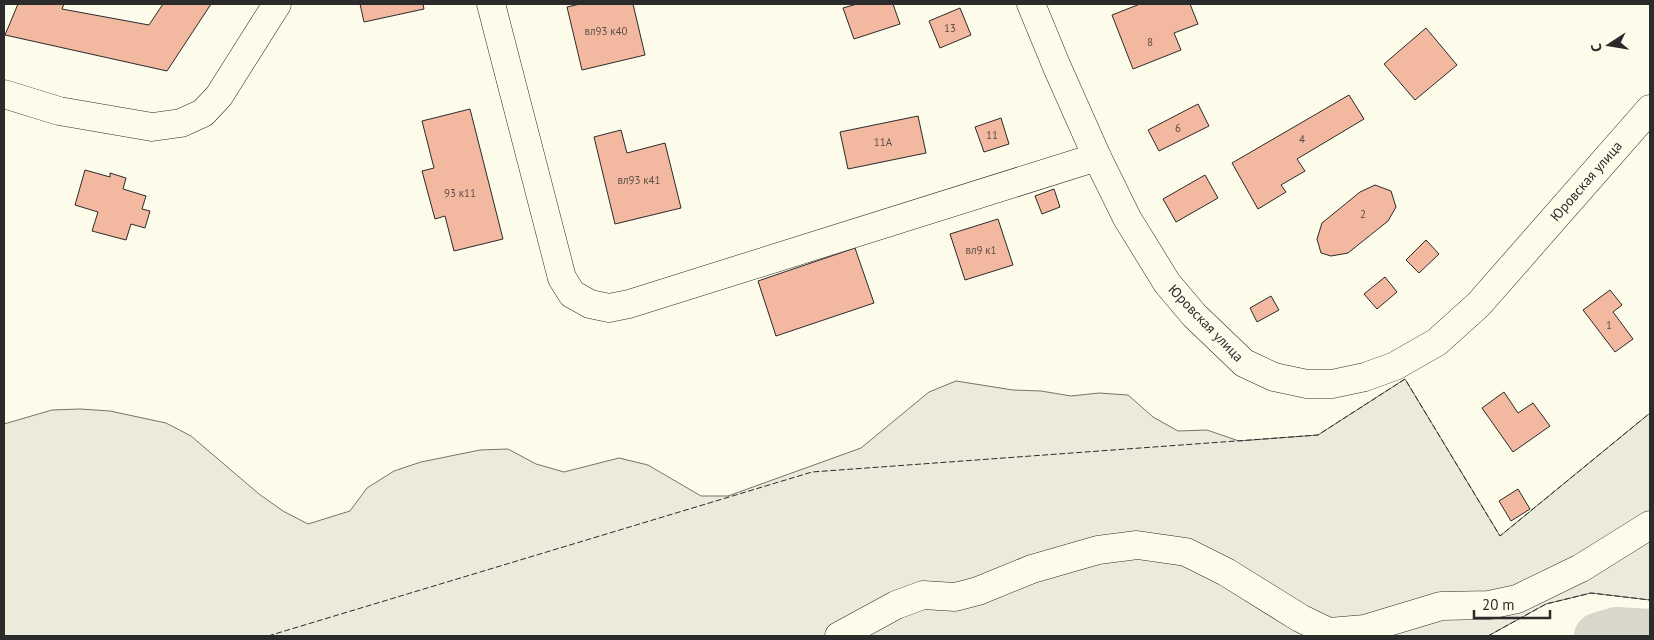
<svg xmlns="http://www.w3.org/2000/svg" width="1654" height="640" viewBox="0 0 1654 640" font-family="'PT Sans',sans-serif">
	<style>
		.green { fill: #ecebdb; stroke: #74746e }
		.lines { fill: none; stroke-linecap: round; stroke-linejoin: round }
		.river { stroke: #d8d7c9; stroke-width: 46 }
		.building { fill: #f2b8a0; stroke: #2b2b2b }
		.minor-casing { stroke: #2b2b2b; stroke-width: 29 }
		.minor { stroke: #fdfbea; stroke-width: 28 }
		.fence { stroke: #2b2b2b; stroke-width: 1; stroke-dasharray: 6 2.5; stroke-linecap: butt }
		.labels { text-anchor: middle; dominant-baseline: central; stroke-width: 4; stroke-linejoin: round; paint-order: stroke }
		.number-label { font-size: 11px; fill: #5d4e48 }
		.street-label { font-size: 14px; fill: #2b2b2b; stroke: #fdfbea }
	</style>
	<rect width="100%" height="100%" fill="#fdfbea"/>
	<polygon class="green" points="1405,379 1500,536 1650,413 1650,600 1591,593 1546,604 1488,636 4,636 4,424 52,410 80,409 110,411 166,423 191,436 259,494 283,511 308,524 350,511 367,488 394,471 421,462 480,450 508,449 536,464 564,472 619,458 648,465 701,496 728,496 861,448 929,392 956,381 1013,390 1041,391 1071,396 1099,393 1128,395 1153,417 1178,431 1207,430 1239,441 1318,435"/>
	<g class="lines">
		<polyline class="river" points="1597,636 1616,630 1650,632"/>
	</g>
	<g class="building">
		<polygon points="18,4 64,4 62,9 149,25 163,4 211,4 167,71 5,35"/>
		<polygon points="360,4 423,4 424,9 364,22"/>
		<polygon points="580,4 633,4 645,55 582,70 567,7"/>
		<polygon points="857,4 893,4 900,24 854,39 843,8"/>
		<polygon points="1140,4 1190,4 1198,24 1174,33 1181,50 1133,69 1112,15"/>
		<polygon points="960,8 971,35 940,48 929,21"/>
		<polygon points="1426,28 1457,65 1415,100 1384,64"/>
		<polygon points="1349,95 1364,119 1297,159 1305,171 1281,185 1286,192 1258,209 1232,163"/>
		<polygon points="1198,104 1209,126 1159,151 1148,130"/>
		<polygon points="470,109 503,239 454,251 445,216 435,219 422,171 434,168 422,121"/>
		<polygon points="918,116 926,153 848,169 840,132"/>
		<polygon points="1001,118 1009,144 984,152 975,127"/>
		<polygon points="621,130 627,153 665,143 681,208 615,224 594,137"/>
		<polygon points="85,170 110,177 110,173 126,178 123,189 146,196 142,209 150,211 145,228 131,224 126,240 92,231 98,212 75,205"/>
		<polygon points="1205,175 1218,198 1176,222 1163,199"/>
		<polygon points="1375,185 1391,191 1396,207 1388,221 1348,253 1331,256 1321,253 1317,239 1322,223 1360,192"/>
		<polygon points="1054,189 1060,207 1042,214 1035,196"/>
		<polygon points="998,219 1013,265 965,280 950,234"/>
		<polygon points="1426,240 1439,254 1419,273 1406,260"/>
		<polygon points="855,248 874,303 776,336 758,281"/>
		<polygon points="1385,277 1397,292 1377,309 1364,294"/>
		<polygon points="1610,290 1622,305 1613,312 1633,339 1615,352 1583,310"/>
		<polygon points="1271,296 1279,310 1257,322 1250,308"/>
		<polygon points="1504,392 1518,413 1533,403 1550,426 1513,452 1482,408"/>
		<polygon points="1518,489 1530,509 1511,521 1499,501"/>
	</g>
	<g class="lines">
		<defs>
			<g id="minor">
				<polyline points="491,4 562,278 572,294 590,304 609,308 629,304 1097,157"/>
				<polyline points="1031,4 1057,67 1097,157 1127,218 1167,283 1194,315 1244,363 1274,377 1307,384 1332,384 1365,377 1395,366 1437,342 1479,304 1650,109"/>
				<polyline points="4,94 59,111 152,127 181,123 203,113 219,96 277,4"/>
				<polyline points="839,636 896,605 923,595 955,597 978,591 1032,569 1098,550 1137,545 1186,552 1226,572 1300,618 1329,632 1365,629 1441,606 1489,605 1517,599 1581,568 1650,525"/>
			</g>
		</defs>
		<use href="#minor" class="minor-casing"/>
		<use href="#minor" class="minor"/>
		<g class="fence">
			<polyline points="268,636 812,472 1318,435 1405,379 1500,536 1650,413"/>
			<polyline points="1488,636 1546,604 1591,593 1650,600"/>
		</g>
	</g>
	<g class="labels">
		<g class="number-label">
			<text x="950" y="28">13</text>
			<text x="606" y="31">вл93 к40</text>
			<text x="1150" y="42">8</text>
			<text x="1178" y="128">6</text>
			<text x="992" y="135">11</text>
			<text x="1302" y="139">4</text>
			<text x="883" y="142">11А</text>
			<text x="639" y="180">вл93 к41</text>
			<text x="460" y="193">93 к11</text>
			<text x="1363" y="214">2</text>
			<text x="981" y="250">вл9 к1</text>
			<text x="1609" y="325">1</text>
		</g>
		<g class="street-label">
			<text transform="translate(1586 181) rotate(-49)">Юровская улица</text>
			<text transform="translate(1206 323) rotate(46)">Юровская улица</text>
		</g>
	</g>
	<rect width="1654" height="640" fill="none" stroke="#2b2b2b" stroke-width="10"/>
	<g transform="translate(1609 45) rotate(258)" stroke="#fdfbea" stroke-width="4" paint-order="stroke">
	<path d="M0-4L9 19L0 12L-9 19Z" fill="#2b2b2b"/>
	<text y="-8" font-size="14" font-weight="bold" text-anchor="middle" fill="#2b2b2b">С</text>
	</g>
	<path d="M1474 610v8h76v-8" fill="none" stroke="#2b2b2b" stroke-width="2.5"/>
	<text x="1482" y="610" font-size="15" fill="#2b2b2b" stroke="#fdfbea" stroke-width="4" paint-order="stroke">20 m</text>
</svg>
